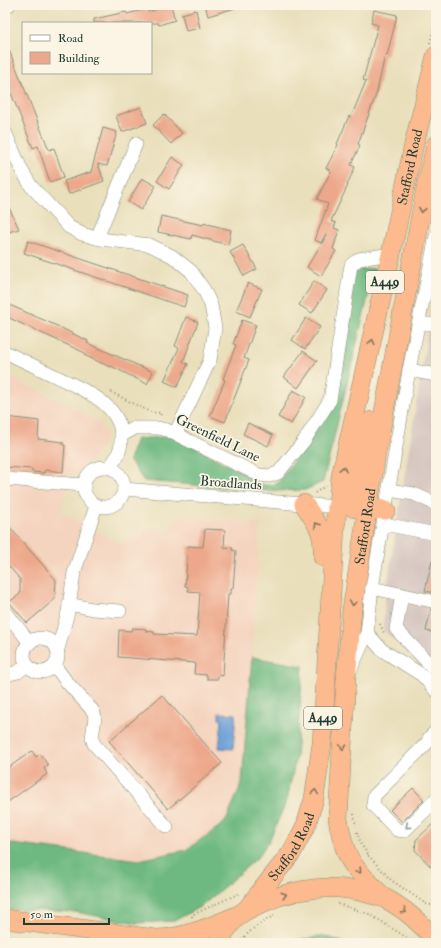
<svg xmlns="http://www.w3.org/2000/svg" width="441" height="948" viewBox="0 0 441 948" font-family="'IM FELL Double Pica',serif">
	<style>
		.built { fill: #f4d4bf }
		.industrial { fill: #d0c0bb }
		.forest { fill: #6eb981; stroke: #467b5a }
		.water { fill: #6c9fd8; stroke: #466e86 }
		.building { fill: #eda88b }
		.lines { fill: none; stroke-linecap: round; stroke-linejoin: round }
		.minor-casing { stroke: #848e78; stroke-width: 14 }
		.highway-casing { stroke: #848e78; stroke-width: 20 }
		.path { stroke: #848e78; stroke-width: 2; stroke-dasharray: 1 3; stroke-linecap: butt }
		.minor { stroke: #fff; stroke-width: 13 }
		.highway { stroke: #fcba8e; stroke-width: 19 }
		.oneway { stroke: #82755c }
		.oneway2 { stroke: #8f9e9a }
		.labels { text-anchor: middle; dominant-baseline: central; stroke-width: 3.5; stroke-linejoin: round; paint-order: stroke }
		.shield { fill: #fcf5e5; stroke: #617469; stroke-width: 1 }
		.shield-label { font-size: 13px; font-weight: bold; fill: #1f3d34 }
		.street-label { font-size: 14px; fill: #1f3d34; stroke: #fcf5e5 }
	</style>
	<rect width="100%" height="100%" fill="#fcf5e5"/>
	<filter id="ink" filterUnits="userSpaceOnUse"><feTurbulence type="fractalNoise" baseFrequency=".025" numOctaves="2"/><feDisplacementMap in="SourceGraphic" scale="8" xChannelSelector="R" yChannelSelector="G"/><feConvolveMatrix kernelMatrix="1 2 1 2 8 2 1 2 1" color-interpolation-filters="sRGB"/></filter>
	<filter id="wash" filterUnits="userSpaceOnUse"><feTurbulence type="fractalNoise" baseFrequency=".012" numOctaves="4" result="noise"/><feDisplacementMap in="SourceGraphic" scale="16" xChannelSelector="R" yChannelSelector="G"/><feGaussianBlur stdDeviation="0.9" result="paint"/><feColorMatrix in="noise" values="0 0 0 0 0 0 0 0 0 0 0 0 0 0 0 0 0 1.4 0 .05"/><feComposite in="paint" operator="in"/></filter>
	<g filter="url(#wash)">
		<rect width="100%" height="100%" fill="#e9dfbb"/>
		<polygon class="built" points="5,374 99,421 107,436 101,449 70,481 60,512 121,544 132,536 151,528 168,531 181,517 260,524 247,735 242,782 227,819 223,824 186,850 139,860 5,843"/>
		<polygon class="industrial" points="436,280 436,681 383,630 385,599"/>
		<g class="forest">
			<polygon points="375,268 323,482 305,490 271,491 144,481 129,460 137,439 174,436 264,485 271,485 278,483 330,409 351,275 360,270"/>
			<polygon points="252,657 303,666 296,757 287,800 269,841 257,858 203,905 174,921 137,923 75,912 5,909 5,843 139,860 186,850 223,824 227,819 242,782"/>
			<polygon points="323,936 346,943 278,943 279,943"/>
		</g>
		<polygon class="water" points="219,713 236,714 233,749 219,748 222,720 219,719"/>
		<g id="blocks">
			<g class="building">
				<polygon points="171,5 175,20 159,25 158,23 94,23 94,19 126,12 127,14 147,9 148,12"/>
				<polygon points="205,5 235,5 235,8 208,16"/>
				<polygon points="196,10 200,28 186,31 182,14"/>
				<polygon points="374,10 397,15 387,56 385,55 377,92 358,144 360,145 351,165 355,167 347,185 348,185 331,221 336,223 334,228 339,230 333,249 336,251 321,276 307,267 327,235 325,235 321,243 315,240 328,204 317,199 331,171 326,168 338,145 337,144 349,116 351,117 366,81 363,80 378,25 371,23"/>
				<polygon points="5,40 49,150 54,148 64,177 50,182 38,146 33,148 5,78"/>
				<polygon points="141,107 147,123 122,132 116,116"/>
				<polygon points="164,114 182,133 171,144 153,125"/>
				<polygon points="103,128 117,132 107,166 98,164 104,181 69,194 64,181 91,172"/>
				<polygon points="172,157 184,165 169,189 157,181"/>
				<polygon points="142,178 156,186 141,210 128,202"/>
				<polygon points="5,199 19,229 5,233"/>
				<polygon points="161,216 203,225 204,223 231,230 228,245 192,235 191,239 158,232"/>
				<polygon points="28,241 188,295 184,307 24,253"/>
				<polygon points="243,245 257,269 244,276 230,252"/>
				<polygon points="314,281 327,290 312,313 299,305"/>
				<polygon points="248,283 262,289 250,317 236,311"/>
				<polygon points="5,303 55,325 88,341 87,343 153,372 147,384 111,366 110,367 84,355 85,353 5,316"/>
				<polygon points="186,317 198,322 183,362 188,364 177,387 164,381 179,348 175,346"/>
				<polygon points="306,318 320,327 305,349 292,340"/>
				<polygon points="242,320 256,325 244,358 249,360 225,422 210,416 225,380 223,379 236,345 233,344"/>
				<polygon points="303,351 317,361 298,388 284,377"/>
				<polygon points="293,390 306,397 291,424 278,417"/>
				<polygon points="6,417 39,421 38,439 63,442 63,445 65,445 63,472 45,470 44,473 32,472 32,469 5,467"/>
				<polygon points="248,423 273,435 268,446 243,434"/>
				<polygon points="5,522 56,580 55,599 27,623 9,602 20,594 20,579 5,562"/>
				<polygon points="205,529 225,530 224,547 233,548 232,550 236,551 233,588 231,588 231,594 228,594 223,676 218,675 218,679 207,679 207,675 194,674 195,663 118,657 119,630 131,631 132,628 146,629 146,631 154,632 154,634 197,636 200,592 188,591 188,587 185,586 188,546 203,547"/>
				<polygon points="432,561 436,561 436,593 425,591"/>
				<polygon points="431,609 436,610 436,633 426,631"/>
				<polygon points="162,695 222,763 168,809 109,741"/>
				<polygon points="32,751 36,757 40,754 48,765 44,768 47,774 5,804 5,770"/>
				<polygon points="413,788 424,800 402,822 390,810"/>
				<polygon points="436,821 436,872 415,850 416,840"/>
			</g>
		</g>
	</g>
	<g filter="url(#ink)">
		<use href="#blocks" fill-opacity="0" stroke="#848e78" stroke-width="1"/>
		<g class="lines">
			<defs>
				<g id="minor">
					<polyline points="5,7 9,5"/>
					<polyline points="5,132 22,171 31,186 69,227 82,234 100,239 150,245 172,256 191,271 204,290 211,305 215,328 210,360 175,434"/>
					<polyline points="97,238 136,144"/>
					<polyline points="418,324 436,324"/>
					<path d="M5,352C22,360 38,368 55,376C81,389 124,404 121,440C121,450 117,459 109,467"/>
					<polyline points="409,370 436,375"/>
					<polyline points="122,435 135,428 158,428 167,430 259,475 269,476 278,473 304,441 330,400 351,265 359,259 391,254"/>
					<circle cx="104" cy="487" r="20"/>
					<polyline points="5,479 83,485"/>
					<polyline points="124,489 337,507"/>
					<polyline points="389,490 414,494 436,504"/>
					<polyline points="384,524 436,534"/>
					<polyline points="372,588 436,602"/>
					<polyline points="402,595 396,629 436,671"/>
					<polyline points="69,604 93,609 120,611"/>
					<polyline points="5,611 30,643"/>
					<polyline points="367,633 382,650 422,675 436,691"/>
					<circle cx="41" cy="655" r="17"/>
					<polyline points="58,649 68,612 74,573 96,506"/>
					<polyline points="55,666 66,681 93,711 95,717 92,738 94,744 167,827"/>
					<polyline points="350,671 367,633 372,588 409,370 436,236"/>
					<polyline points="5,675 18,672 27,665"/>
					<polyline points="436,731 429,738 429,741 374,796 373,805 397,830 404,831 436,800"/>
				</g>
				<g id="highway">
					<path d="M304,504C318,526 324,530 323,557"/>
					<polyline points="337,507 343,505 348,501 356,487 371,421"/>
					<polyline points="354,508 386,510"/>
					<path id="s1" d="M384,898C374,888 363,877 354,866C344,852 341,835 338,819L346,678L352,610L376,454L426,188L436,145"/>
					<path id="s2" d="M247,909L292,852L306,825L314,799L322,743L335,528L341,476L391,254L414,144L436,56"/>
					<path d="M5,919L156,939C185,938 210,927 236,916"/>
					<path d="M218,943C223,934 230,923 238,916C244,910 254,907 262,903C296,888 334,883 370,894C374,895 380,896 384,898C403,907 423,925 436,941"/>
				</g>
			</defs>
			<use href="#minor" class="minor-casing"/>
			<use href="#highway" class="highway-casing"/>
			<g class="path">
				<polyline points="430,43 436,19"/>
				<polyline points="111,392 150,412 161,413 160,417"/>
				<polyline points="315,493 325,486"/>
				<polyline points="380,624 384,633"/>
				<polyline points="354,814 356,826"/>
				<polyline points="357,832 361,844 369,856"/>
				<polyline points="368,856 369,856 391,880 426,904 436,906"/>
				<polyline points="338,904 369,914 406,937 412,943"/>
				<polyline points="192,917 192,915 240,893"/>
				<path d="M239,943C249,931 260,922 274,916"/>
			</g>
			<use href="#minor" class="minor"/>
			<use href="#highway" class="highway"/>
		</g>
		<defs><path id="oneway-chevron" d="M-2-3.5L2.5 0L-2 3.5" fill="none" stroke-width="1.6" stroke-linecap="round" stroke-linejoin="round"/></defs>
		<g class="oneway">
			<use href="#oneway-chevron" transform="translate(422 210) rotate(101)"/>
			<use href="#oneway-chevron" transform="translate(372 342) rotate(-77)"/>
			<use href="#oneway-chevron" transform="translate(343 469) rotate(-78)"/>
			<use href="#oneway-chevron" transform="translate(317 525) rotate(-122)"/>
			<use href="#oneway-chevron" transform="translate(353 603) rotate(99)"/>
			<use href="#oneway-chevron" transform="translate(343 747) rotate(93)"/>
			<use href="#oneway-chevron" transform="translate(315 792) rotate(-82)"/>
			<use href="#oneway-chevron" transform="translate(359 871) rotate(47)"/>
			<use href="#oneway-chevron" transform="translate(284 895) rotate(-17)"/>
			<use href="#oneway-chevron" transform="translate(404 911) rotate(34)"/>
		</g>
		<use class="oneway2" href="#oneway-chevron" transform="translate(408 826) rotate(140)"/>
	</g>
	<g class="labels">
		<g class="shield">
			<rect x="366" y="271" width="38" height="22" rx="3"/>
			<rect x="304" y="707" width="38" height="22" rx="3"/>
		</g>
		<g class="shield-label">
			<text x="385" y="282">A449</text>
			<text x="323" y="718">A449</text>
		</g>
		<g class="street-label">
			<text stroke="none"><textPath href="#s2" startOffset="771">Stafford Road</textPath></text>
			<text transform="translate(218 438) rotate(26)">Greenfield Lane</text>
			<text transform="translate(231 483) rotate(4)">Broadlands</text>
			<text stroke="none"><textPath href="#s1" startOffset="388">Stafford Road</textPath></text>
			<text stroke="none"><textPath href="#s2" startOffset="77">Stafford Road</textPath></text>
		</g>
	</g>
	<rect width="441" height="948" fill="none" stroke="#fcf5e5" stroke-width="20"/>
	<rect x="22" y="22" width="130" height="52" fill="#fcf5e5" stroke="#a4ab9e"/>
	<rect x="30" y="35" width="20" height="6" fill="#ffffff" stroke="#a4ab9e"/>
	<text x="58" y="42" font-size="12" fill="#1f3d34">Road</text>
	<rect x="30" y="52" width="20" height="12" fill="#eda88b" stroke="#a4ab9e"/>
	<text x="58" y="62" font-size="12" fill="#1f3d34">Building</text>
	<path d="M24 918v6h85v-6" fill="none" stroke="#1f3d34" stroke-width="2"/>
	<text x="30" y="918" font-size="12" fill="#1f3d34" stroke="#fcf5e5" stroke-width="3" paint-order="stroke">50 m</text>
</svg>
